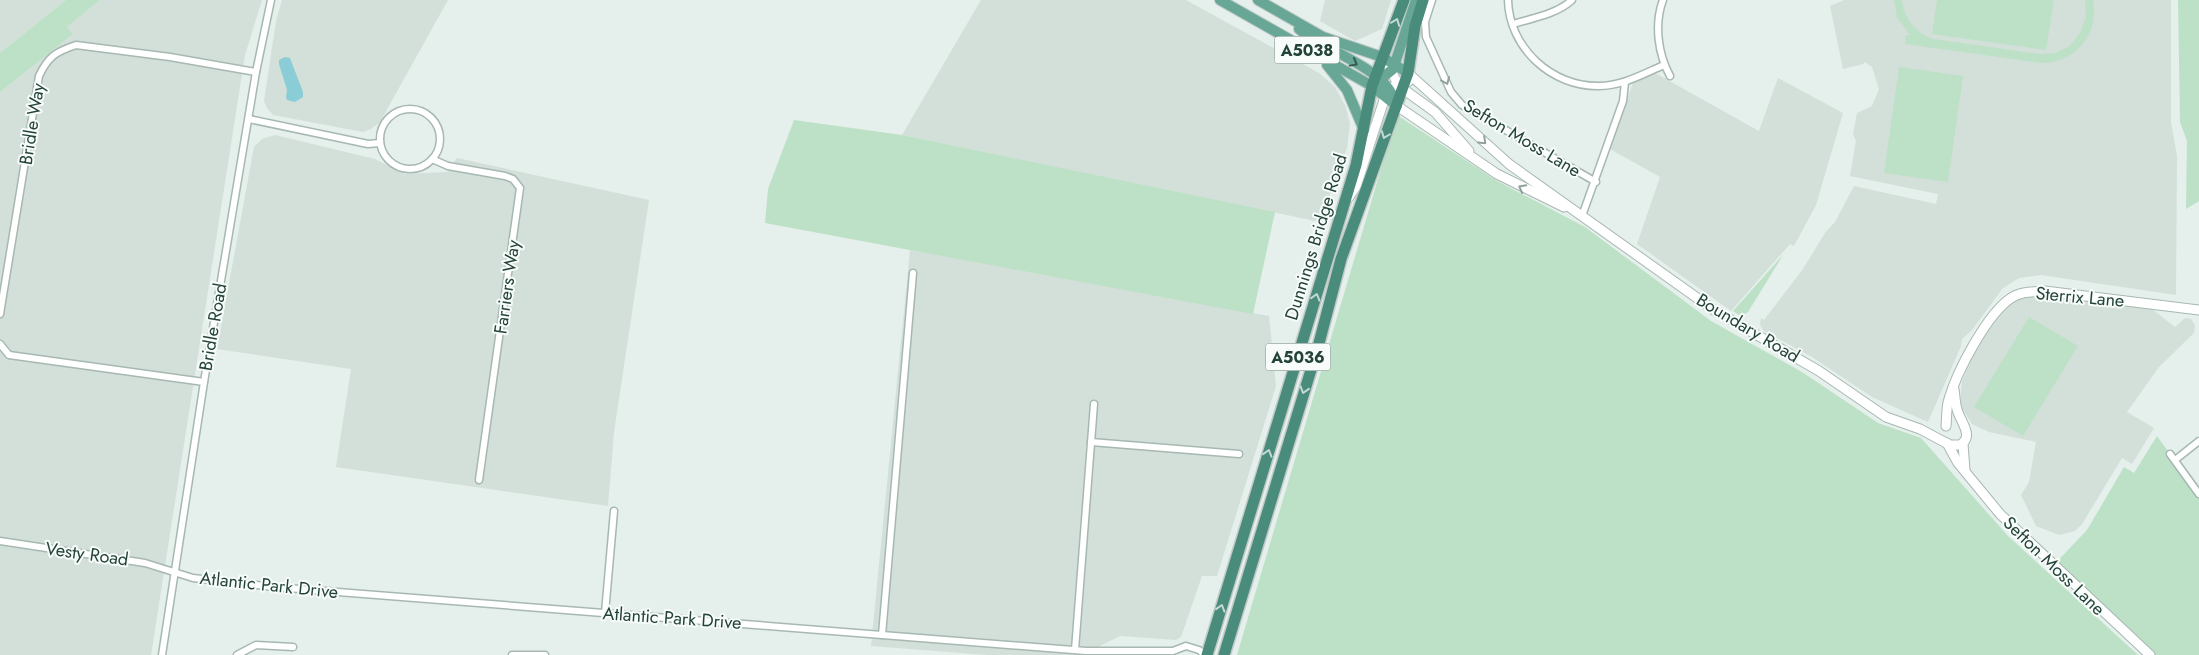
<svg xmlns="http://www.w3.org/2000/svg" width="2199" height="655" viewBox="0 0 2199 655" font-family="Jost,sans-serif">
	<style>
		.built { fill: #d3dfd9 }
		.green { fill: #bde1c6 }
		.water { fill: #8bcdd7 }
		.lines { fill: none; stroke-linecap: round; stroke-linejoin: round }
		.minor-casing { stroke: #a7b8b2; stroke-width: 9 }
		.tertiary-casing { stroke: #a7b8b2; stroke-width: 11 }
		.primary-casing { stroke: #c1cac8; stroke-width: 12 }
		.trunk-casing { stroke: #c1cac8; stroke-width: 14 }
		.minor { stroke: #fff; stroke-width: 6 }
		.tertiary { stroke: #fff; stroke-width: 9 }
		.primary { stroke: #68a795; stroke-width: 10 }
		.trunk { stroke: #4a8c7b; stroke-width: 11 }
		.oneway { stroke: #c3dad3 }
		.oneway2 { stroke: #345c50 }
		.oneway3 { stroke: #91a19c }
		.labels { text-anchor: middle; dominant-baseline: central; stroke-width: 4; stroke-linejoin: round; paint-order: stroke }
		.shield { fill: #f7fbf9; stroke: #637a73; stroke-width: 1 }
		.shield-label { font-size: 16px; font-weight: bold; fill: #234339 }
		.street-label { font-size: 18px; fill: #234339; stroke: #f7fbf9 }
	</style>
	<rect width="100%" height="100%" fill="#e5efeb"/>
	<g class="built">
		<polygon points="0,0 66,0 0,53"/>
		<polygon points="100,0 262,0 245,55 151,655 0,655 0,92 73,34 67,27"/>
		<polygon points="282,0 448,0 380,122 371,129 363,132 273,115 267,108 264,101 276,21"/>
		<polygon points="981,0 1186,0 1319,73 1335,87 1345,105 1350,123 1347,148 1320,222 902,135"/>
		<polygon points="1325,0 1391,0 1382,29 1355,41 1320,21"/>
		<polygon points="1844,0 2171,0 2171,122 2177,156 2176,295 2041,275 2019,278 2003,288 1972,330 1962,339 1961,346 1928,422 1872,397 1812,357 1764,331 1760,325 1761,318 1764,320 1803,269 1825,233 1835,222 1854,186 1936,204 1938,194 1850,176 1856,141 1853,134 1857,113 1872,106 1879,89 1872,67 1865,62 1863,64 1843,69 1830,6"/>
		<polygon points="1655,73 1759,131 1778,78 1843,113 1816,205 1794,246 1790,244 1731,311 1637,244 1660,177 1610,149 1633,83"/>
		<polygon points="275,135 375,159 404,174 447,172 457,158 649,200 614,432 608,506 336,467 351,369 217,349 254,147 262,139"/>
		<polygon points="910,250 1269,316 1276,386 1217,576 1202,576 1181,637 1176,640 1120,636 1100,646 1100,655 987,655 871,646"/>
		<polygon points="2021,293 2147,305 2175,327 2185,318 2191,319 2195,325 2194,333 2159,367 2127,412 2154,428 2132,464 2122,458 2082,524 2075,531 2059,535 2036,526 2021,495 2029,482 2036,442 1989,432 1972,424 1960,405 1962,381 1974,353 1995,318"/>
	</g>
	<g class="green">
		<polygon points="66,0 100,0 67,27 73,34 0,92 0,53"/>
		<path d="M1894,0H1902C1904,19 1915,32 1933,39L2040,54L2055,53L2070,46L2080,33L2086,17L2085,0H2093C2100,34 2075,63 2041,63L1905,44L1906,35H1910L1897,17Z"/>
		<polygon points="1937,0 2054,0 2046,50 1932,34"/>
		<polygon points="2178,0 2199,0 2199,201 2186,209 2187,141 2180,122"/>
		<polygon points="1899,67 1963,76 1948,182 1884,173"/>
		<polygon points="1397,115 1497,181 1585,227 1711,321 1802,372 1878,423 1921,438 2008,536 2138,655 1237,655"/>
		<polygon points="794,120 902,135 1275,212 1253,314 765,223 768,189"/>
		<polygon points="1783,255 1748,312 1741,316 1733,311"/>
		<polygon points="2029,317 2078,346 2023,436 1974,407"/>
		<polygon points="2157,436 2199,494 2199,655 2145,655 2051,568 2087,530 2124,467 2134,473"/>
	</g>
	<polygon class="water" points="285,57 290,58 303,92 303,97 295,102 287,100 286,97 287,90 279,64 279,60"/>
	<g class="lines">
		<defs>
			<g id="minor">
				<polyline points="1432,0 1425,22 1426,37 1451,92 1462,105 1596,182"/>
				<path d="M1508,0C1509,48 1552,87 1599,86C1622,86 1643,74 1664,65"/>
				<path d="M1663,0C1654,24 1658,54 1670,76"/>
				<path d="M1513,24C1533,18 1557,14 1572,0"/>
				<circle cx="410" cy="139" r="30"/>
				<polyline points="249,119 368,144 380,143"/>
				<polyline points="432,159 448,166 505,176 513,179 520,188 479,480"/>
				<polyline points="1582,216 1623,101 1625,82"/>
				<path d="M0,314L39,76C48,57 55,52 76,45L170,57L256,72"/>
				<polyline points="0,344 9,355 204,382"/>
				<polyline points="1091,442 1239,454"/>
				<polyline points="2170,454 2199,494"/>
				<polyline points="2175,460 2199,441"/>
				<polyline points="0,541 145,563 193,578 274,587 1086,651 1173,651 1186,646 1199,650 1205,655"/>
				<polyline points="605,613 614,511"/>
				<polyline points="882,635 913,273"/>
				<polyline points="1075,650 1094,404"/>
				<polyline points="162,655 204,382 256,72 271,0"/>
				<polyline points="237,655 256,645 293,647"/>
				<polyline points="512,655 545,655"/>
			</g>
			<g id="tertiary">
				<polyline points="1388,65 1399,86 1435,112 1469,151"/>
				<path d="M1408,73L1509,164L1714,310L1819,371L1886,417L1920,429L1950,445H1960C1975,436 1960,422 1957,409C1955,403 1955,395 1954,389"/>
				<polyline points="1397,106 1497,174 1564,207"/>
				<polyline points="1349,197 1356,186 1385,97 1397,83 1409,81"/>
				<path d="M1946,426C1947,417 1946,407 1949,399C1957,371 1987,314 2011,298C2021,291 2033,292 2045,291L2199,310"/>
				<polyline points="1947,443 1958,463 2000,514 2150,655"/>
				<polyline points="1963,444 1965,470"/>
			</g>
			<g id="primary">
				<polyline points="1220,0 1372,86 1397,106"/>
				<polyline points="1258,0 1323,37 1382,57 1408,73"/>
				<path d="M1299,29C1324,51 1390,69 1395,104"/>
				<polyline points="1327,65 1347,90 1364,130"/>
				<polyline points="1377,82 1393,69 1416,0"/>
			</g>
			<g id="trunk">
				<polyline points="1207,655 1356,165 1372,86 1404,0"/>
				<polyline points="1224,655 1318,347 1341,259 1408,73 1415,26 1423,0"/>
			</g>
		</defs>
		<use href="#minor" class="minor-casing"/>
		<use href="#tertiary" class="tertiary-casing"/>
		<use href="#primary" class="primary-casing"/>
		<use href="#trunk" class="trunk-casing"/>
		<use href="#minor" class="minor"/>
		<use href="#tertiary" class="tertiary"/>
		<use href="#primary" class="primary"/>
		<use href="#trunk" class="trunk"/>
	</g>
	<defs><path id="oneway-chevron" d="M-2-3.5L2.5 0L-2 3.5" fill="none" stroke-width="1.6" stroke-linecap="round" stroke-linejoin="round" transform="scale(1.25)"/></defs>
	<g class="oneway">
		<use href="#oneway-chevron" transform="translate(1396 22) rotate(-69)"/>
		<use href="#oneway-chevron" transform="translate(1385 135) rotate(111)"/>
		<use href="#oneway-chevron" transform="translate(1316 297) rotate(-73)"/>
		<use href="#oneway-chevron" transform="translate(1304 390) rotate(107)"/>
		<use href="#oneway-chevron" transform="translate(1268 453) rotate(-73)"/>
		<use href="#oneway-chevron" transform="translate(1221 608) rotate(-73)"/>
	</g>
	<use class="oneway2" href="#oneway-chevron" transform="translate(1354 63) rotate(29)"/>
	<g class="oneway3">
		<use href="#oneway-chevron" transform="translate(1446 81) rotate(67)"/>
		<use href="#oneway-chevron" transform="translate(1483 141) rotate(43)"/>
		<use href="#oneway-chevron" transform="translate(1522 188) rotate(-152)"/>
	</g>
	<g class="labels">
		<g class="shield">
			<rect x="1274.5" y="36.5" width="65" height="27" rx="4"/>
			<rect x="1265.5" y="343.5" width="65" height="27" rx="4"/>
		</g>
		<g class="shield-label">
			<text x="1307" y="50">A5038</text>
			<text x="1298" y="357">A5036</text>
		</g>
		<g class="street-label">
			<text transform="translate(32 124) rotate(-81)">Bridle Way</text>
			<text transform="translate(1522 138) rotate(31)">Sefton Moss Lane</text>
			<text transform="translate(1316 237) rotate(-73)">Dunnings Bridge Road</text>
			<text transform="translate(507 287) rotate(-82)">Farriers Way</text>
			<text transform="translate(2080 297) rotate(5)">Sterrix Lane</text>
			<text transform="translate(213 327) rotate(-80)">Bridle Road</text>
			<text transform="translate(1748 328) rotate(31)">Boundary Road</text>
			<text transform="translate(87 554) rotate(8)">Vesty Road</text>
			<text transform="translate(2054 566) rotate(44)">Sefton Moss Lane</text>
			<text transform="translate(269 585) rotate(6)">Atlantic Park Drive</text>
			<text transform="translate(672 618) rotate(4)">Atlantic Park Drive</text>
		</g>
	</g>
</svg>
